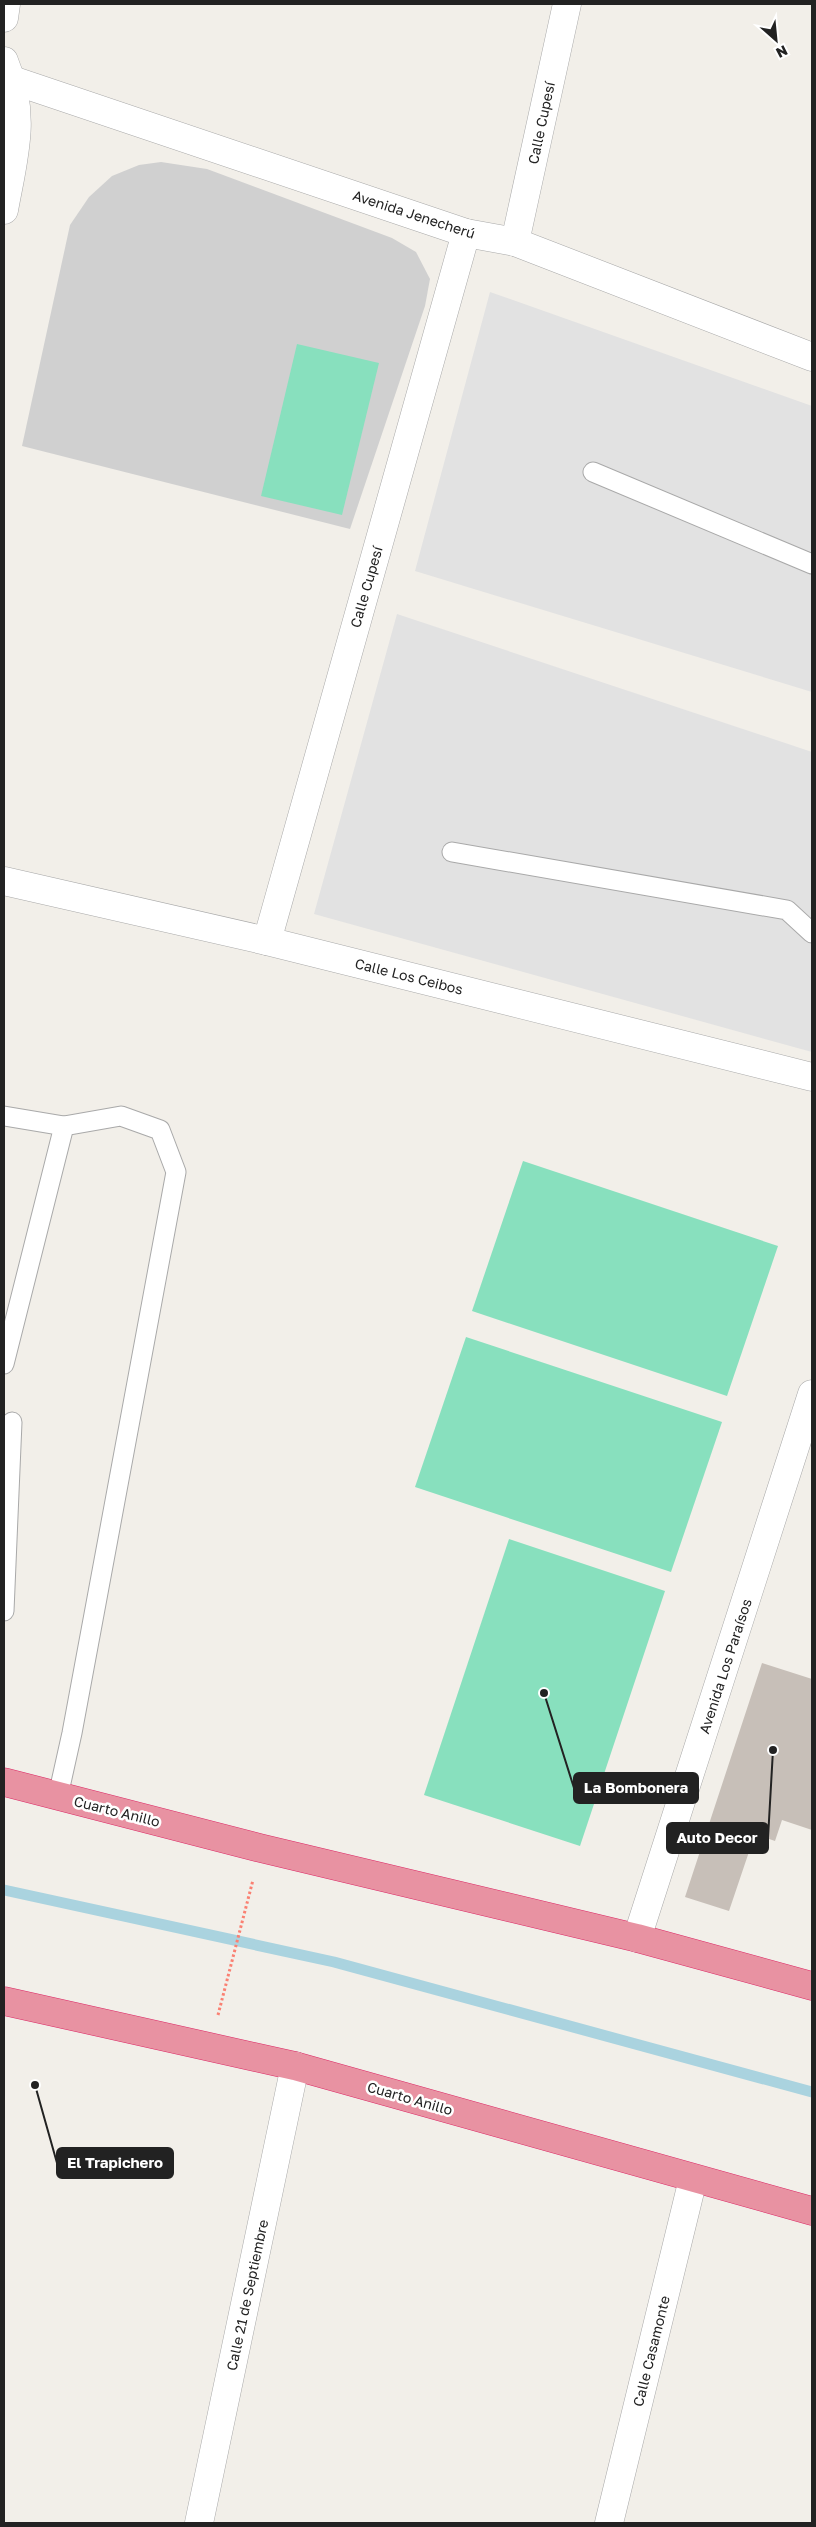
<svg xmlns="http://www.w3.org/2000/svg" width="816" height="2527" viewBox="0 0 816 2527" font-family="'Golos Text',sans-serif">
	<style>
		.religious { fill: #d0d0d0 }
		.pitch { fill: #88e0be }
		.parking { fill: #e2e2e2 }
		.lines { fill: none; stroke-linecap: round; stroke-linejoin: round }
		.stream { stroke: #aad3df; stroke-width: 11 }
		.building { fill: #c7bfb8 }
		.lane-casing { stroke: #a9a9a9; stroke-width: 21 }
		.street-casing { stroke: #a9a9a9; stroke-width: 29 }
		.highway-casing { stroke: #dc2a67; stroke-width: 29 }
		.path { stroke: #fa8072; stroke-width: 3; stroke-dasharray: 2.5 2.5; stroke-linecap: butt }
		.lane { stroke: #fff; stroke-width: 19 }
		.street { stroke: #fff; stroke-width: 28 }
		.highway { stroke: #e892a2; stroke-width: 28 }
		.labels { text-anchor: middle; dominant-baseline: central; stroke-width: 5; stroke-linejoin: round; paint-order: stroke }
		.street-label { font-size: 14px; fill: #222; stroke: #fff }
		.leader { fill: none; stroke: #222; stroke-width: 2 }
		.callout-dot { fill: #222; stroke: #fff; stroke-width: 2 }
		.callout { fill: #222; stroke: #222; stroke-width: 2 }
		.callout-label { font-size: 15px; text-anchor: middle; font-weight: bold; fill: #fff }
	</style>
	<rect width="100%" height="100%" fill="#f2efe9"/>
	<polygon class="religious" points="161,162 207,169 392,238 416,252 430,279 425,306 350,529 22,446 70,225 89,197 112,176 139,165"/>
	<g class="pitch">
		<polygon points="297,344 379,363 342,515 261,496"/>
		<polygon points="523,1161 778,1246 727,1396 472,1311"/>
		<polygon points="466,1337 722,1422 671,1572 415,1487"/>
		<polygon points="509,1539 665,1591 580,1846 424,1795"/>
	</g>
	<g class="parking">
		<polygon points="490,292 812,406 812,692 415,571"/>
		<polygon points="397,614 812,752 812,1052 314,914"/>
	</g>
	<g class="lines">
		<polyline class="stream" points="4,1890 334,1962 812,2092"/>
	</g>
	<polygon class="building" points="762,1663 812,1679 812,1830 782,1820 775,1841 755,1834 729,1911 685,1897"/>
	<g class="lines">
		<defs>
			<g id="lane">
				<polyline points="593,472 812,564"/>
				<polyline points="452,852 787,910 812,933"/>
				<polyline points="4,1116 64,1126 121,1116 160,1130 176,1172 72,1733 58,1796"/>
				<polyline points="4,1364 64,1126"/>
				<polyline points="4,1611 12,1422"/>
			</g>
			<g id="street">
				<polyline points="4,18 6,4"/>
				<path d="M4,61C27,116 14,155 4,210"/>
				<polyline points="12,80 466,233 515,242 812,357"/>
				<polyline points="515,242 567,4"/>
				<polyline points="4,881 267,941 812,1077"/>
				<polyline points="267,941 466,233"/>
				<polyline points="637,1938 812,1394"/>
				<polyline points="199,2523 295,2066"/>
				<polyline points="609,2523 693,2179"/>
			</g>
			<g id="highway">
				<polyline points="4,1782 260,1848 637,1938 812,1986"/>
				<polyline points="4,2001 295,2066 812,2211"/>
			</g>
		</defs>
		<use href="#lane" class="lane-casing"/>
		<use href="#street" class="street-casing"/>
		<use href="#highway" class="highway-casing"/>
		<polyline class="path" points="218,2015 253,1880"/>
		<use href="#lane" class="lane"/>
		<use href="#street" class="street"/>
		<use href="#highway" class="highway"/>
	</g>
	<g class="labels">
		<g class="street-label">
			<text transform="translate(541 123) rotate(-78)">Calle Cupesí</text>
			<text transform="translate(414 214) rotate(18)">Avenida Jenecherú</text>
			<text transform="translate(366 587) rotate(-74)">Calle Cupesí</text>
			<text transform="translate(409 976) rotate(14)">Calle Los Ceibos</text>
			<text transform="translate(725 1666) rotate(-72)">Avenida Los Paraísos</text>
			<text transform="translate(117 1811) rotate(14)">Cuarto Anillo</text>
			<text transform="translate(410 2098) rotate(16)">Cuarto Anillo</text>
			<text transform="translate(247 2295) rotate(-78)">Calle 21 de Septiembre</text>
			<text transform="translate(651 2351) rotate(-76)">Calle Casamonte</text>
		</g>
	</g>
	<path class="leader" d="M544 1693L574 1788M773 1750L768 1838M35 2085L57 2163"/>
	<g class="callout-dot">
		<circle cx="544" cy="1693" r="5"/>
		<circle cx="773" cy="1750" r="5"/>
		<circle cx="35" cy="2085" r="5"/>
	</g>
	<g class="callout">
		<rect x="574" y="1773" width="124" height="30" rx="5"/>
		<rect x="667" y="1823" width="101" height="30" rx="5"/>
		<rect x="57" y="2148" width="116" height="30" rx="5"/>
	</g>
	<g class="callout-label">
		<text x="636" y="1793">La Bombonera</text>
		<text x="717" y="1843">Auto Decor</text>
		<text x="115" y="2168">El Trapichero</text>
	</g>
	<rect width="816" height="2527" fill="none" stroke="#222222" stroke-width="10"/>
	<g transform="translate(776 40) rotate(153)" stroke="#ffffff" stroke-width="4" paint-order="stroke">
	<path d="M0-4L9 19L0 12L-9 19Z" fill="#222222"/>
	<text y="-8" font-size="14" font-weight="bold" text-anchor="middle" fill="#222222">N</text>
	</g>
</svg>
